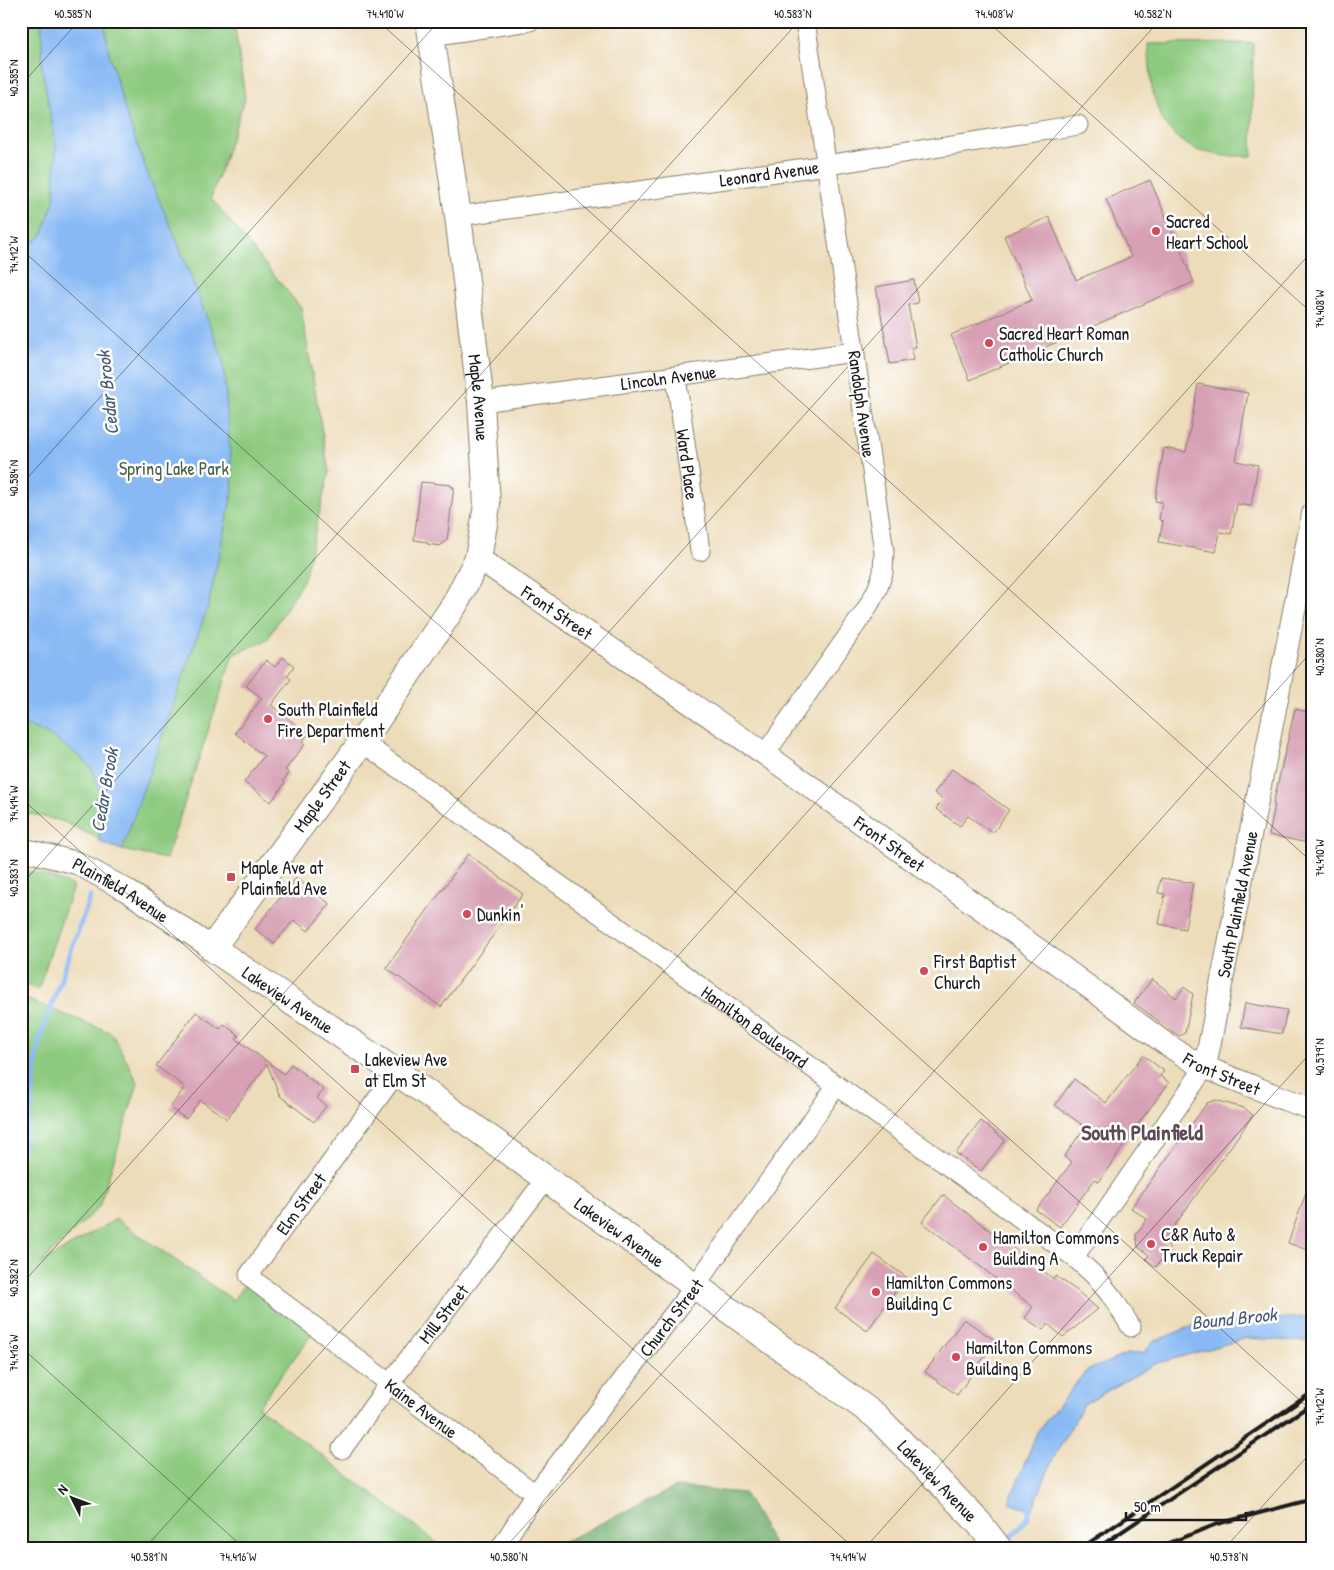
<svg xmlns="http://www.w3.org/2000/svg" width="1334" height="1570" viewBox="0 0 1334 1570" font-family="'Patrick Hand',sans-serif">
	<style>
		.green { fill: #8dca7f; stroke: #54734e }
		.forest { fill: #72ae6e; stroke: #476545 }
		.water { fill: #88b9f4; stroke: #526a88 }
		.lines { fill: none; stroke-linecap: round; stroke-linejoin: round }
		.stream { stroke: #88b9f4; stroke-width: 5 }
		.building { fill: #d7a0b5 }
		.minor-casing { stroke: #847c6a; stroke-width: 21 }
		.tertiary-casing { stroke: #847c6a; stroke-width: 24 }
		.secondary-casing { stroke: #847c6a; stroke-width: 28 }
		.minor { stroke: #fff; stroke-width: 19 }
		.tertiary { stroke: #fff; stroke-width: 22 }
		.secondary { stroke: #fff; stroke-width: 26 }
		.rail { stroke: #1c1c1c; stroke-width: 4 }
		.ticks { fill: none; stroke: #1c1c1c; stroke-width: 1; stroke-opacity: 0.45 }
		.poi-dot { fill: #d1495b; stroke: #fff; stroke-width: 2 }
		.labels { text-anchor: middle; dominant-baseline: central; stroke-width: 5; stroke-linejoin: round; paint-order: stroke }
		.street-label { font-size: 18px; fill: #1c1c1c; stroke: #fff }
		.poi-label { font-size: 18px; fill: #1c1c1c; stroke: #fff; text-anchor: start }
		.park-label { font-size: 18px; fill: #496244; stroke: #fff }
		.water-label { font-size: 19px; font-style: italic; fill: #475b72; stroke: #fff }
		.district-label { font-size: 22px; font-weight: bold; fill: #5d4a52; stroke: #fff }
		.neatline { fill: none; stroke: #1c1c1c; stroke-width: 2 }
		.ticks-label { font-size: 12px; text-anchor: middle; fill: #1c1c1c }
	</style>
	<rect width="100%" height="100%" fill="#fff"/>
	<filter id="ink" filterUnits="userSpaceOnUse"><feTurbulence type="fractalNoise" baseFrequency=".02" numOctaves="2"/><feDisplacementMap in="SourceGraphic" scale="10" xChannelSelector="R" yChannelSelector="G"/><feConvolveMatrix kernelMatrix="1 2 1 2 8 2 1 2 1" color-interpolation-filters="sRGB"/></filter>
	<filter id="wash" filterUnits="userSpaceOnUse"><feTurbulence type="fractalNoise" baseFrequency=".0096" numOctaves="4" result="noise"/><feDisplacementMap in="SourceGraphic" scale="20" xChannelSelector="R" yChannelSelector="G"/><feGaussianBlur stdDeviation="1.12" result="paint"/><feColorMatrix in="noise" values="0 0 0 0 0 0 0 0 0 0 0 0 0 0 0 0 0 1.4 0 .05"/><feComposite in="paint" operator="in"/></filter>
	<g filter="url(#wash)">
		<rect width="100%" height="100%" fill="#eddcb9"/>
		<g class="green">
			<polygon points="21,21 234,21 245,98 211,198 301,308 329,472 304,579 267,640 233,655 166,859 122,850 62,821 21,812"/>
			<polygon points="1253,43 1252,156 1225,156 1195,150 1176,137 1161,119 1152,90 1148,44"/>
			<polygon points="21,869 47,876 73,886 38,990 21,983"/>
			<polygon points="21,997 112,1033 138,1083 99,1207 41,1263 116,1219 233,1300 248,1280 315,1330 258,1407 445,1549 21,1549"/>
		</g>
		<polygon class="forest" points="676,1487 744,1493 776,1549 548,1549"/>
		<g class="water">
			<polygon points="42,21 104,21 109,54 128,119 149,177 174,234 223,359 233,490 208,606 122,850 99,842 103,810 98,784 92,769 82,758 53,737 36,729 21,725 21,252 42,235 54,201 56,147 42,68"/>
			<polygon points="1313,1316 1313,1342 1247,1338 1155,1364 1084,1404 1053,1459 1032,1510 1009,1503 1037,1432 1086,1371 1127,1354 1144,1353 1153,1342 1192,1326"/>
		</g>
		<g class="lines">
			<g class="stream">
				<polyline points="21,1155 31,1108 39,1041 90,897"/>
				<polyline points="1005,1544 1028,1518 1030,1504"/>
			</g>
		</g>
		<g id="blocks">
			<g class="building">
				<polygon points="1150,180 1194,282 970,380 951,335 1032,300 1004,236 1049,217 1076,280 1131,257 1106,199"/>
				<polygon points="914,280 918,303 908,305 916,347 911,348 913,360 890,364 876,287"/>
				<polygon points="1198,384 1248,393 1236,461 1258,465 1251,506 1237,504 1231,534 1220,532 1216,552 1159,542 1163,521 1159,520 1162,502 1155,501 1164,448 1186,452"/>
				<polygon points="421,482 451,485 451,487 454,487 447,540 440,546 427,544 427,542 414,540"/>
				<polygon points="283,657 294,666 287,676 291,679 271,705 308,734 302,742 305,744 285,770 289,773 283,781 285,783 271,802 244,782 264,756 235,733 262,698 246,686 266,660 275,667"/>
				<polygon points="1295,709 1313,713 1313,844 1269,835 1275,805 1273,804"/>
				<polygon points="952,769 1009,810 993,833 968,816 960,826 936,809 943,799 934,793"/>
				<polygon points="468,854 523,894 441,1007 386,968"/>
				<polygon points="296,878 330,904 308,931 294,920 274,944 255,929"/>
				<polygon points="1161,878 1193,883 1185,929 1159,924 1165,894 1158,893"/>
				<polygon points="1152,979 1176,998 1184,987 1193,994 1185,1033 1179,1036 1134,1003"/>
				<polygon points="1245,1003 1287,1010 1282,1034 1241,1027"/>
				<polygon points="196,1012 220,1029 224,1024 239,1036 236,1039 284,1074 291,1064 324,1090 317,1098 326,1106 314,1122 280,1096 267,1064 227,1119 200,1100 186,1119 170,1108 185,1087 156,1066"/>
				<polygon points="1143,1055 1164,1071 1160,1076 1169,1083 1141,1120 1099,1182 1095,1179 1060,1227 1036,1210 1072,1162 1064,1157 1085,1127 1055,1105 1074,1079 1106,1103"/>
				<polygon points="1215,1100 1244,1108 1253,1115 1163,1242 1170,1247 1156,1267 1146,1259 1149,1255 1138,1247 1136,1235 1147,1219 1131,1208 1207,1103"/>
				<polygon points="981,1121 1005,1140 981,1171 956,1153"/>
				<polygon points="1311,1179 1313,1179 1313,1252 1288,1243"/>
				<polygon points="943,1195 1054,1279 1056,1276 1076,1290 1098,1309 1063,1337 1048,1324 1043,1330 1025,1318 1033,1307 922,1222"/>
				<polygon points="874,1254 906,1277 867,1331 835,1308"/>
				<polygon points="964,1319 996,1341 957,1395 925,1372"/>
			</g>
		</g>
	</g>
	<g filter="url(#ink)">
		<use href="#blocks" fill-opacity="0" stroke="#847c6a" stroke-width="1"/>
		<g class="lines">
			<defs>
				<g id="minor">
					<polyline points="431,36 530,21"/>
					<path id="s1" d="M458,216L827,165L1078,125"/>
					<path id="s2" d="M676,377L700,551"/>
					<path id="s3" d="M481,402L855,352"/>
					<path id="s4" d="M362,742L1074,1257L1095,1276L1113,1298L1131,1327"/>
					<polyline points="765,754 866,610 877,590 883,573 884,551 805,21"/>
					<path id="s5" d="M397,1072L249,1275L256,1282L535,1494"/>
					<polyline points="1074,1257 1205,1067"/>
					<path id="s6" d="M342,1449L390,1383L546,1179"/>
					<path id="s7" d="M500,1549L535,1494L695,1286L837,1085"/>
				</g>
				<g id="tertiary">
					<path id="s8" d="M478,558L765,754L1040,951L1166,1044L1199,1065L1284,1099L1313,1109"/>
					<path id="s9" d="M21,849L77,863L126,890L212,948"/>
					<path id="s10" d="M1205,1067L1313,514"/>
				</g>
				<g id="secondary">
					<path id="s11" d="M429,21L458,216L481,402L487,505L482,536L478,558L455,604L362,742L212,948L424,1091L876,1416L979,1523L999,1549"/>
				</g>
			</defs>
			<use href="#minor" class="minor-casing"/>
			<use href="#tertiary" class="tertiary-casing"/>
			<use href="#secondary" class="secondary-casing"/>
			<use href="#minor" class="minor"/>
			<use href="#tertiary" class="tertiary"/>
			<use href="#secondary" class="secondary"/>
			<g class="rail">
				<polyline points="1080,1549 1313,1392"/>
				<polyline points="1096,1549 1313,1403"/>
				<polyline points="1154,1549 1217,1524 1313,1499"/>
			</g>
		</g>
	</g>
	<path class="ticks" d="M378,21L1313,863M987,21L1313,314M21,85L79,21M21,249L1313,1412M21,485L439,21M21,798L855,1549M21,885L799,21M21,1285L1159,21M21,1347L245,1549M144,1549L1313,250M504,1549L1313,650M864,1549L1313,1050M1224,1549L1313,1450"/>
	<g class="poi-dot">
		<circle cx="1156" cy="231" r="5"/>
		<circle cx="989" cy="343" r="5"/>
		<circle cx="268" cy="719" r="5"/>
		<rect x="226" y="872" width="10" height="10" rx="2.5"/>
		<circle cx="467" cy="914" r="5"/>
		<circle cx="924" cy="971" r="5"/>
		<rect x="350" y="1064" width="10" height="10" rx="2.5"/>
		<circle cx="1151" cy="1244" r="5"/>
		<circle cx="983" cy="1247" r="5"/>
		<circle cx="876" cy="1292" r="5"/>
		<circle cx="956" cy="1357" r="5"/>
	</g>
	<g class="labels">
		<g class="street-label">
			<text stroke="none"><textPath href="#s1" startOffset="314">Leonard Avenue</textPath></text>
			<text stroke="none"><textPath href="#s3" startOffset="189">Lincoln Avenue</textPath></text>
			<text stroke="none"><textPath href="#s11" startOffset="380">Maple Avenue</textPath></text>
			<text transform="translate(862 404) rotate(82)">Randolph Avenue</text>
			<text stroke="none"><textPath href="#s2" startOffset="88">Ward Place</textPath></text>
			<text stroke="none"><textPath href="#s8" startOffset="96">Front Street</textPath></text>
			<text transform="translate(322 796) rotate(-54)">Maple Street</text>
			<text stroke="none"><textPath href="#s8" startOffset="501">Front Street</textPath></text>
			<text stroke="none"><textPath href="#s9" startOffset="109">Plainfield Avenue</textPath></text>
			<text stroke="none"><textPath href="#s10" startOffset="166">South Plainfield Avenue</textPath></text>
			<text stroke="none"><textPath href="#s11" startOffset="1106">Lakeview Avenue</textPath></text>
			<text stroke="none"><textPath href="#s4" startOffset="485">Hamilton Boulevard</textPath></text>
			<text stroke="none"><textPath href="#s8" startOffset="906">Front Street</textPath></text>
			<text transform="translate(301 1204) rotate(-54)">Elm Street</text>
			<text stroke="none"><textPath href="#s11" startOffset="1511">Lakeview Avenue</textPath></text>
			<text stroke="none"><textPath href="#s6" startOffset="169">Mill Street</textPath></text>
			<text stroke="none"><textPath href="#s7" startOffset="288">Church Street</textPath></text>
			<text stroke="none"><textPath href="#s5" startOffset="469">Kaine Avenue</textPath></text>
			<text stroke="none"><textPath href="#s11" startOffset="1916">Lakeview Avenue</textPath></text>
		</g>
		<g class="poi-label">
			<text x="1166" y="221">Sacred<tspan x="1166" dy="21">Heart School</tspan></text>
			<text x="999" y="333">Sacred Heart Roman<tspan x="999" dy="21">Catholic Church</tspan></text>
			<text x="278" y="709">South Plainfield<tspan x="278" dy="21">Fire Department</tspan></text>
			<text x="241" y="867">Maple Ave at<tspan x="241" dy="21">Plainfield Ave</tspan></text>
			<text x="477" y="914">Dunkin'</text>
			<text x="934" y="961">First Baptist<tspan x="934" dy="21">Church</tspan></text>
			<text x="365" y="1059">Lakeview Ave<tspan x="365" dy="21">at Elm St</tspan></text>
			<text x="1161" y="1234">C&amp;R Auto &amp;<tspan x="1161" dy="21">Truck Repair</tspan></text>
			<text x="993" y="1237">Hamilton Commons<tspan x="993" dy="21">Building A</tspan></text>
			<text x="886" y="1282">Hamilton Commons<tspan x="886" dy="21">Building C</tspan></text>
			<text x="966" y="1347">Hamilton Commons<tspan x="966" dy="21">Building B</tspan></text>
		</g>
		<g class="park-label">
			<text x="174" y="468">Spring Lake Park</text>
		</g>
		<g class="water-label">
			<text transform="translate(107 393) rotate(-96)">Cedar Brook</text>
			<text transform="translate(104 790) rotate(-80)">Cedar Brook</text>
			<text transform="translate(1234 1318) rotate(-6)">Bound Brook</text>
		</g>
		<g class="district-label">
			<text x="1142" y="1132">South Plainfield</text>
		</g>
	</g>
	<rect width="1334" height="1570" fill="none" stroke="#fff" stroke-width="55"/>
	<g transform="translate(72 1498) rotate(312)" stroke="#ffffff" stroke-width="4" paint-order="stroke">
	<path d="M0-4L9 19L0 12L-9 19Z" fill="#1c1c1c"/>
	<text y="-8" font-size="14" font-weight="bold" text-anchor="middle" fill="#1c1c1c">N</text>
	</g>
	<path d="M1126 1512v8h120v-8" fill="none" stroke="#1c1c1c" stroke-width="2.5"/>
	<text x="1134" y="1512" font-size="15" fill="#1c1c1c" stroke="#ffffff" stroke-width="4" paint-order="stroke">50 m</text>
	<rect x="28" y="28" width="1278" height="1514" class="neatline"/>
	<g class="ticks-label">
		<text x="73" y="18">40.585°N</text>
		<text x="385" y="18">74.410°W</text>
		<text x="793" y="18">40.583°N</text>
		<text x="994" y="18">74.408°W</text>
		<text x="1153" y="18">40.582°N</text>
		<text transform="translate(14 78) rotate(-90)" y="4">40.585°N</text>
		<text transform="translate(14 255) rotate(-90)" y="4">74.412°W</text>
		<text transform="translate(1320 309) rotate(-90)" y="4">74.408°W</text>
		<text transform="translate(14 478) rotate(-90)" y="4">40.584°N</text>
		<text transform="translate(1320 657) rotate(-90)" y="4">40.580°N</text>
		<text transform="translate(14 804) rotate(-90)" y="4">74.414°W</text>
		<text transform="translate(1320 858) rotate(-90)" y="4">74.410°W</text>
		<text transform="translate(14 878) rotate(-90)" y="4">40.583°N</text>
		<text transform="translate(1320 1057) rotate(-90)" y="4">40.579°N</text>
		<text transform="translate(14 1278) rotate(-90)" y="4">40.582°N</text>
		<text transform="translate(14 1353) rotate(-90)" y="4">74.416°W</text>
		<text transform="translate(1320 1407) rotate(-90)" y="4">74.412°W</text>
		<text x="149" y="1561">40.581°N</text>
		<text x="238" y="1561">74.416°W</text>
		<text x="509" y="1561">40.580°N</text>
		<text x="848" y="1561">74.414°W</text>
		<text x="1229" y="1561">40.578°N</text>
	</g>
</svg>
